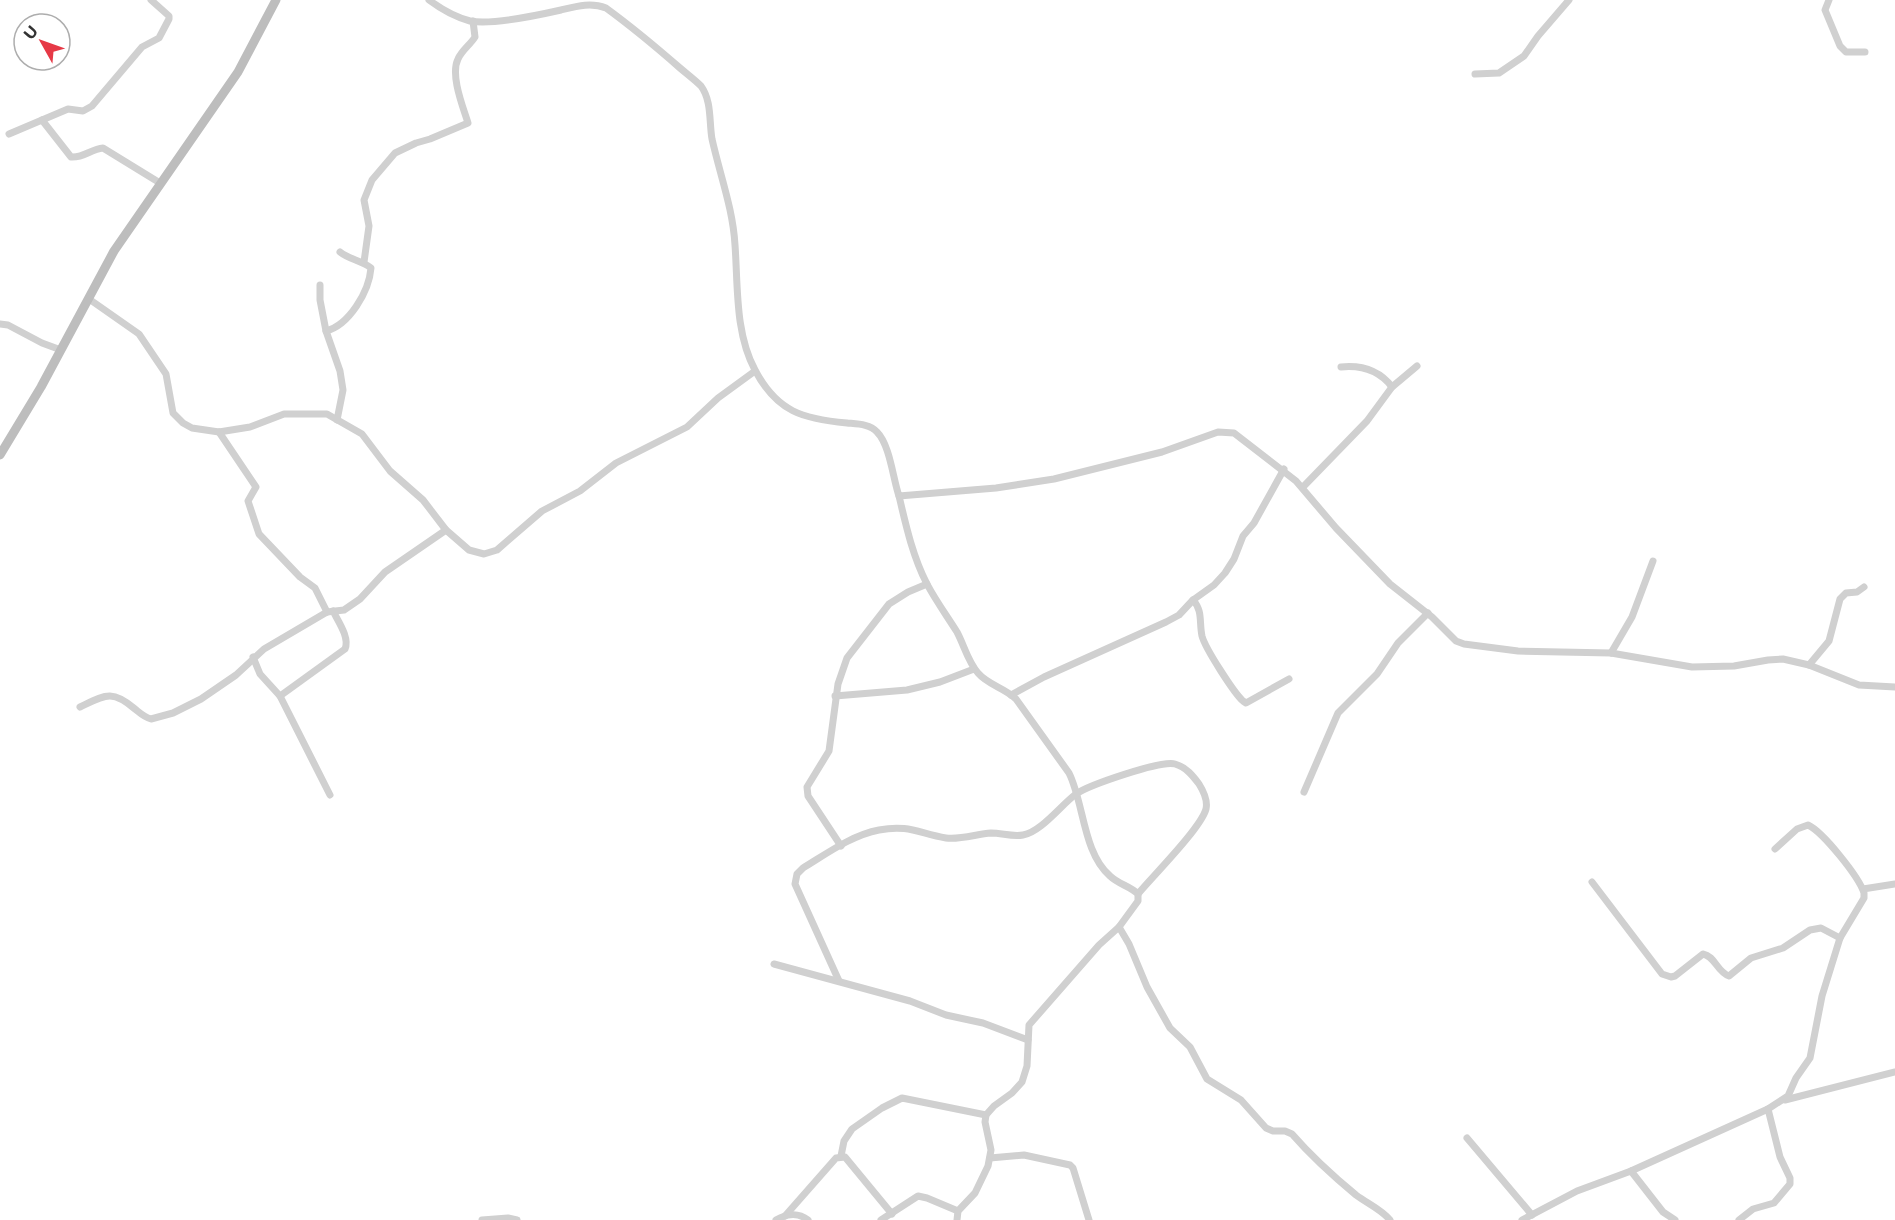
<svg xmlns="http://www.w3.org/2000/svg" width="1895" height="1220" viewBox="0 0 1895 1220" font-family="Montserrat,sans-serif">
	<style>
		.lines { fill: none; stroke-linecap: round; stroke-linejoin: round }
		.street { stroke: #d0d0d0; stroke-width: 7 }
		.secondary { stroke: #bdbdbd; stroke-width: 9 }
	</style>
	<rect width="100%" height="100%" fill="#fff"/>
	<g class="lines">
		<g class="street">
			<path d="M429,0C441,9 455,17 470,21C492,25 539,15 561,10C577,6 591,2 606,8C632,27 656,47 680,68C687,74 695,80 701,86C712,101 709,122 712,139C720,175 733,209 735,245C738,286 735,333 755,370C777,412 803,419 847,423C857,424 870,424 877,432C890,445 893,479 899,496L996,488L1054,479L1162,452L1218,432L1234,433L1296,481L1336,528L1390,584L1432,617L1456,641L1464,644L1518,651L1611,653L1692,667L1734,666L1768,660L1783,659L1809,665L1859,685L1895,687"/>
			<polyline points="1829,0 1825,10 1840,46 1846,52 1865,52"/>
			<polyline points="1475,74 1499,73 1524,56 1538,36 1569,0"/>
			<path d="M42,120L71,157C84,158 91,149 103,148L160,183"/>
			<polyline points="9,134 68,109 83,111 92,106 142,47 159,38 169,19 169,16 151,0"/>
			<path d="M364,262L369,226L364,200L372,180L395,153L416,143L430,139L468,123C463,107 450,75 458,59C462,50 470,45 475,37L473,21"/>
			<polyline points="320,285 320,300 326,331 340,371 343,390 337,420"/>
			<polyline points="89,299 139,334 166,374 173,413 183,423 192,428 219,432 250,427 284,414 327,414 362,434 390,471 423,500 446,530 469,550 484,554 497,550 542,511 580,491 616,463 687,427 718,398 755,371"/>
			<polyline points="0,324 8,325 42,343 61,350"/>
			<path d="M326,331C349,325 369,292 371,268C361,260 350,260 340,252"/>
			<path d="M1341,367C1361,365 1379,370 1392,387"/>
			<polyline points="219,432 256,487 248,501 259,534 300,577 315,588 327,612"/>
			<path d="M1284,469L1254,523L1243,536L1234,559L1225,573L1214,585L1193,600C1203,611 1199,622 1202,636C1205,648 1234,693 1243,701L1246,703L1289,679"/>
			<polyline points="1303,487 1367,421 1392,387 1417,366"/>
			<path d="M899,496C906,526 913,557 927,584C936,601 947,616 957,632C964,645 968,662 978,673C988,685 1005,688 1016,699L1069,773C1084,803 1083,853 1110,876C1118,884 1130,886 1138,894V901L1119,927L1129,944L1147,987L1170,1028L1190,1047L1207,1079L1241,1100L1266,1128L1273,1131H1285L1292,1134C1312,1157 1333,1176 1356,1195C1368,1204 1381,1209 1390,1220"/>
			<polyline points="1611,653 1632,617 1653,561"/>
			<polyline points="253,657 260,674 280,696 330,795"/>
			<polyline points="1809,665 1829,641 1840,599 1846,593 1857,592 1864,587"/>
			<polyline points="1011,695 1044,677 1166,622 1179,615 1193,600"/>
			<path d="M280,696L345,649C350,638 338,621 333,611"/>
			<polyline points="835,696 907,690 940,682 974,669"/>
			<path d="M80,707C105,695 112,689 135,709C140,713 144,717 151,719L173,713L201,699L236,675L264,649L327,612L344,610L360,599L385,572L446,530"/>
			<polyline points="1304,792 1338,713 1377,674 1398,643 1428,613"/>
			<polyline points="841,846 808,796 807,787 829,751 838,684 847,658 889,604 908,592 927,584"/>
			<path d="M1592,882L1662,974L1671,977L1675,976L1703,954C1715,956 1717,972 1729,976L1751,958L1783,948L1810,930L1821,928L1840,938"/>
			<polyline points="1863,889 1895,884"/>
			<polyline points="774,964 910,1001 946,1015 983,1023 1028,1040"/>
			<path d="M839,981L795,884L797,874L803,868C826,854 852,835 879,830C909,824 920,834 946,838C960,840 977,834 991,833C1002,833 1012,837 1023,835C1041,832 1061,805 1076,794C1089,785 1161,760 1175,764C1186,767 1193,776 1199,784C1204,792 1208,800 1206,809C1201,828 1152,877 1138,894"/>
			<polyline points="1785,1100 1895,1072"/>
			<polyline points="1467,1138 1532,1215"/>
			<polyline points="841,1156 844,1141 852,1129 882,1108 902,1098 986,1115"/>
			<polyline points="990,1158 1024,1155 1070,1165 1073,1168 1089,1220"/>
			<polyline points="1631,1171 1663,1212 1675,1220"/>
			<polyline points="785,1216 836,1158 845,1157 892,1214"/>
			<polyline points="482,1220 508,1218 517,1220"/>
			<path d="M776,1220C786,1214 798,1212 808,1220"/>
			<polyline points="881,1220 918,1196 927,1198 958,1211"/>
			<polyline points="957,1220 958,1211 975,1193 988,1166 991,1150 985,1122 986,1115 994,1106 1012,1093 1022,1082 1027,1066 1029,1025 1099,945 1119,927"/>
			<path d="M1522,1220L1577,1191L1631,1171L1768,1109L1788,1096L1796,1078L1810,1058L1822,996L1840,938L1864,898V893C1859,877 1823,832 1808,825L1797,829L1775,849"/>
			<polyline points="1739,1220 1753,1209 1774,1203 1790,1184 1790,1178 1780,1157 1768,1109"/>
		</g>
		<polyline class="secondary" points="0,455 41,387 114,251 238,72 276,0"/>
	</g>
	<g transform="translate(42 42) rotate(310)"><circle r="28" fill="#ffffff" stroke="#adadad" stroke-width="1.5"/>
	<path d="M0-4.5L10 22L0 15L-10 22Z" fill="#e63946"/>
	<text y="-9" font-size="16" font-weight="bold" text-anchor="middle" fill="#333333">U</text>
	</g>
</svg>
